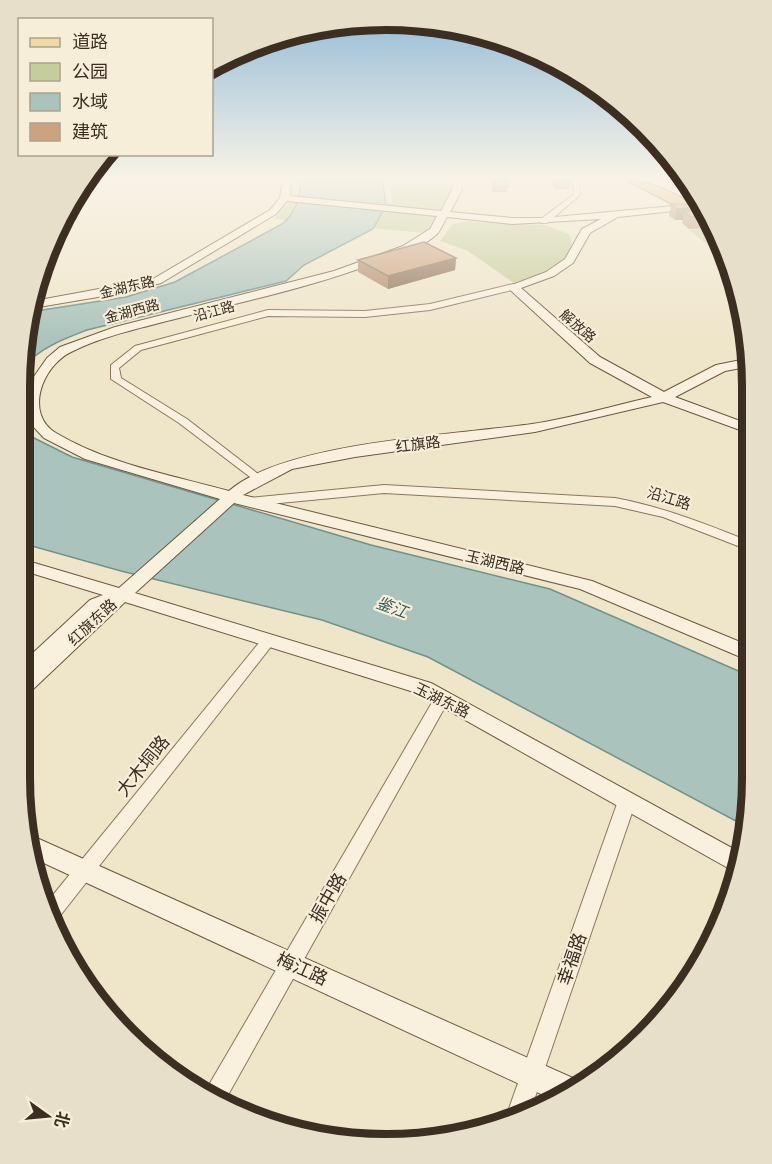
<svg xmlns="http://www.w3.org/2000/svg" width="772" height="1164" viewBox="0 0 772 1164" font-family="'Libre Baskerville','Noto Sans SC',serif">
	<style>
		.green { fill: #c6cd9c }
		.water { fill: #aac3bc; stroke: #70928a; stroke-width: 1.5 }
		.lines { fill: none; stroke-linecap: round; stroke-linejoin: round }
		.street-casing { stroke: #8b775d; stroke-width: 2 }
		.secondary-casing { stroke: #6d5840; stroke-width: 2 }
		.primary-casing { stroke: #5a4531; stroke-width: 2 }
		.highway-casing { stroke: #5a4531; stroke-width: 2 }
		.street { fill: #f9f1dd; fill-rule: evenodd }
		.secondary { fill: #f9f1dd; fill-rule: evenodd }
		.primary { fill: #f0daa2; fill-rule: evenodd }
		.highway { fill: #dca75c; fill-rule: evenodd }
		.wall { fill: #af8b6d }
		.shaded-wall { fill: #8f7159 }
		.building { fill: #cca27f; stroke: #8f7159; stroke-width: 1.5 }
		.labels { text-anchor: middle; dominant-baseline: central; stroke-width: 4.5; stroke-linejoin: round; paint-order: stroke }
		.far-street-label { font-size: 14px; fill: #3c2f21; stroke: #f6eed9 }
		.street-label { font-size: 15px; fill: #3c2f21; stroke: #f6eed9 }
		.water-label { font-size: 16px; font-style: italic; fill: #305c5a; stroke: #f6eed9 }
		.near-street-label { font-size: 18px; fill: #3c2f21; stroke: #f6eed9 }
		.rim { fill: none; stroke: #3c2f21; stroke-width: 8 }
	</style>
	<rect width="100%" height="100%" fill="#efe5c9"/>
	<g class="green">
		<polygon points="389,179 450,179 452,190 425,233 273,219 298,195 392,203"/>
		<path d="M467,222L545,225L569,234C584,260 530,278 514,283L468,251L440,241L453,224Z"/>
		<polygon points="716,228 721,249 713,249 689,230"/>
	</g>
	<g class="water">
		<path d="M301,179H382L386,205L373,229L304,265L286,281L87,330C64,339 39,348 22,368L23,338L30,312L126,297L175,282L282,224C296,213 300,197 301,179Z"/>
		<polygon points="22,432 72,457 371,545 550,589 750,676 749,828 428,657 322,620 121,571 21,543"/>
	</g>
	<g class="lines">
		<defs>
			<g id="street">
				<polygon points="569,179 576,179 579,183 580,195 547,223 541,223 541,219 574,194 573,183"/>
				<polygon points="513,284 517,287 516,289 430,310 365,317 268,316 141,350 119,368 121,378 187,419 262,477 264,479 258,483 179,423 111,379 111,365 135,346 268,310 365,311 430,304"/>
				<path d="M384,485L615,498C663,507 706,524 751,542V551L663,517L615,506L384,493L249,506L243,502L249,498Z"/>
				<polygon points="268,636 273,638 275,641 273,644 56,921 52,922 44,906 263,638"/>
				<polygon points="442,692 447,694 450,698 223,1104 205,1093 206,1090 437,694"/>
				<polygon points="627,794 633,796 636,801 530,1112 507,1121 506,1117 618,801 621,796"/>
			</g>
			<g id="secondary">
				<path d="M283,179H291L290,196L441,211L452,190L453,179H461L462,190L450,212L512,218H544L695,204L697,206L692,209L618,217L590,233L573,263L554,276L521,288L600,357L664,392L716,365L751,358L752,366L725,371L675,397L751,425V434L663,402L535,432L355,457L292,469L243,495L592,581L750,646V661L580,589L234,503L135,593L431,683L741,853L735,872L417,693L125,602L27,695L20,697V665L90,600L103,595L21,570V559L119,588L220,499L85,459L44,438L29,422L24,407L26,388L47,358L60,347L115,327L334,271L403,246L430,229L437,216L287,201L276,214L161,283L133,291L33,308L34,301L153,279L270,210L280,198ZM447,217L512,224L601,219L582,229L565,259L546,272L507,287L590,363L652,397C612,406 572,418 532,424C456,435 284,442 229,491C171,475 108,464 56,433C24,414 42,366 71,352C103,336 140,328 175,319C241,302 308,288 372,264C393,256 421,250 438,233C441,229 444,222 447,217Z"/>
				<polygon points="29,837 39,839 584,1083 570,1095 556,1101 33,858"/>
			</g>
			<polygon id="primary" points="695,198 699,204 685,205 680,202"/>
			<path id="highway" d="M624,179C649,179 698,202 713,221H705Z"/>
		</defs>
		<use href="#street" class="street-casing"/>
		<use href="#secondary" class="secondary-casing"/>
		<use href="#primary" class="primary-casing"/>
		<use href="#highway" class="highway-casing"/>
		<use href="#street" class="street"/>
		<use href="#secondary" class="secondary"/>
		<use href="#primary" class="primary"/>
		<use href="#highway" class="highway"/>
	</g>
	<g class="wall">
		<polygon points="493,179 508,179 507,192 492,192"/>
		<polygon points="550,179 570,179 569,189 554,189"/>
		<polygon points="671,204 699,204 715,224 716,228 689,229 682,223 683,220 675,220 669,216"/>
		<polygon points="456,258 455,270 388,289 358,272 358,260"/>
	</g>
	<g class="shaded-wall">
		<polygon points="687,208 686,213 684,212 683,220 675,220 677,209"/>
		<polygon points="456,258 455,270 388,289 388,276"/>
	</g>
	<g class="building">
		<polygon points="493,179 508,179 508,187 492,186"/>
		<rect x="555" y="179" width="15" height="2"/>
		<polygon points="671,204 699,204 709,216 691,217 684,212 691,211 687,208 677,209"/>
		<polygon points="424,242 456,258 388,276 358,260"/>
	</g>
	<linearGradient id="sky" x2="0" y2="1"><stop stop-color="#8fbad6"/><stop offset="0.52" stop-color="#f8f3e7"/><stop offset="1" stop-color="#f8f3e7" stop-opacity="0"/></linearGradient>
	<rect width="772" height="342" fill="url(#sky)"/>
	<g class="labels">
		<g class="far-street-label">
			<text transform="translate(127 287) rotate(-13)">金湖东路</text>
			<text transform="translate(132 311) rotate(-15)">金湖西路</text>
			<text transform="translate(214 311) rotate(-15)">沿江路</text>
			<text transform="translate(578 326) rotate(41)">解放路</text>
		</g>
		<g class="street-label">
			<text transform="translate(418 444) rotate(-7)">红旗路</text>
			<text transform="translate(669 498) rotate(17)">沿江路</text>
			<text transform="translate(495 562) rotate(13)">玉湖西路</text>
			<text transform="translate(92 622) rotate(-43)">红旗东路</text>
			<text transform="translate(442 700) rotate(26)">玉湖东路</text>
		</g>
		<g class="water-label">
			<text transform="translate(392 607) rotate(20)">鉴江</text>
		</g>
		<g class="near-street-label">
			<text transform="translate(143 766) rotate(-51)">大木垌路</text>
			<text transform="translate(328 898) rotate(-60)">振中路</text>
			<text transform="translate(572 959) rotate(-71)">幸福路</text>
			<text transform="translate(302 969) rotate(24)">梅江路</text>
		</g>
	</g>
	<path d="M0 0H772V1164H0ZM386 30H386A356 356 0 0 1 742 386V778A356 356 0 0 1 386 1134H386A356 356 0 0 1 30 778V386A356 356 0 0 1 386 30Z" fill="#e7dfca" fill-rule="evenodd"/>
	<path class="rim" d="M386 30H386A356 356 0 0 1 742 386V778A356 356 0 0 1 386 1134H386A356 356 0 0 1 30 778V386A356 356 0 0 1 386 30Z"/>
	<rect x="18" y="18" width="195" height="138" fill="#f6eed9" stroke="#aca28f" stroke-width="1.5"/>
	<rect x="30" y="38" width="30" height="9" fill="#f0daa2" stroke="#aca28f" stroke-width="1.5"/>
	<text x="72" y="48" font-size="18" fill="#3c2f21">道路</text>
	<rect x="30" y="63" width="30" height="18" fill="#c6cd9c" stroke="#aca28f" stroke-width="1.5"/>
	<text x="72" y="78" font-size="18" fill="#3c2f21">公园</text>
	<rect x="30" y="93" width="30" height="18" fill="#aac3bc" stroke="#aca28f" stroke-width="1.5"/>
	<text x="72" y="108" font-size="18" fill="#3c2f21">水域</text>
	<rect x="30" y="123" width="30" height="18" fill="#cca27f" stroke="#aca28f" stroke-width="1.5"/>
	<text x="72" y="138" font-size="18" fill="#3c2f21">建筑</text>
	<g transform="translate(48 1116) rotate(105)" stroke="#f6eed9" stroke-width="4.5" paint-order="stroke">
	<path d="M0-4.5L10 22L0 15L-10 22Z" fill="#3c2f21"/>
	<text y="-9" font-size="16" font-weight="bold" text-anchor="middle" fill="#3c2f21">北</text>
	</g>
</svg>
